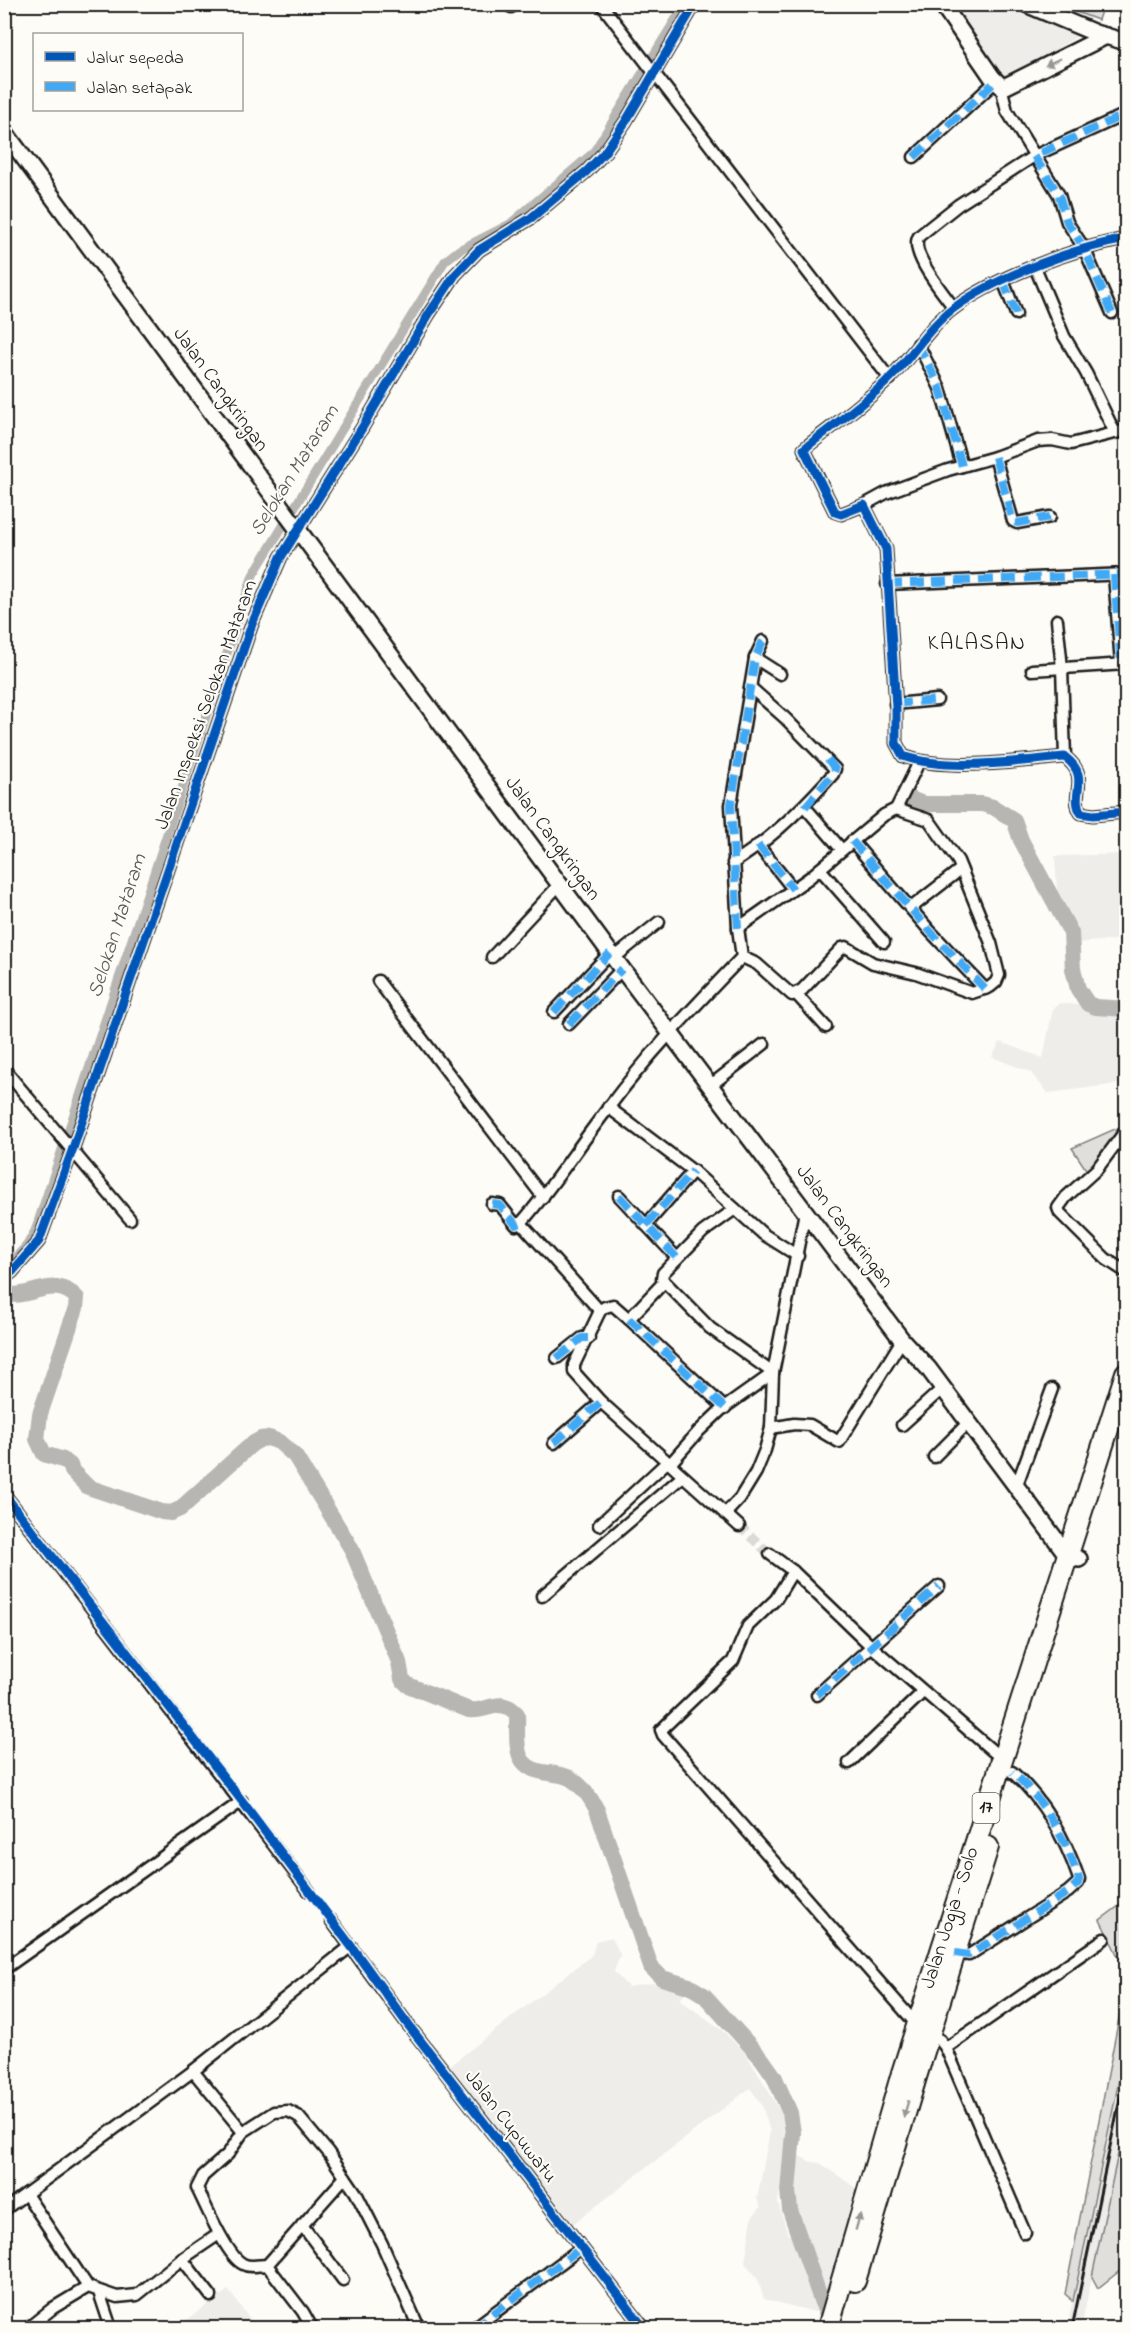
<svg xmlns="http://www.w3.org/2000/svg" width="1131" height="2333" viewBox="0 0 1131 2333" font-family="'Indie Flower',sans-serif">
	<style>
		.built { fill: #eeede9 }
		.green { fill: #e0dfdb; stroke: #7e7e7c; stroke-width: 1.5 }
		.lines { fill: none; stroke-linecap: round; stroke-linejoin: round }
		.canal { stroke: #b7b6b2; stroke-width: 9 }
		.river { stroke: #b7b6b2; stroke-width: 16 }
		.street-tunnel { stroke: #dbdad6; stroke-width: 10; stroke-dasharray: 10 5; stroke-linecap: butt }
		.street-casing { stroke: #1c1c1c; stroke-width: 15 }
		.secondary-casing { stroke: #1c1c1c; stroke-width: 20 }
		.highway-casing { stroke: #1c1c1c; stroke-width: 24 }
		.street { stroke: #fdfcf7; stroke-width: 10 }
		.secondary { stroke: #fdfcf7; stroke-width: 15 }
		.highway { stroke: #fdfcf7; stroke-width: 20 }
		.rail { stroke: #1c1c1c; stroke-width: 3 }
		.quiet { stroke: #3fa9f5; stroke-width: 8; stroke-dasharray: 15 8; stroke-linecap: butt }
		.cycleway-casing { stroke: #fdfcf7; stroke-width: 13 }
		.cycleway { stroke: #0057b8; stroke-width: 9 }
		.oneway { fill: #989794 }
		.labels { text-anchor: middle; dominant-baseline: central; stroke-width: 4.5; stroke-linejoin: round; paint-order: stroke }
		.shield { fill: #fdfcf7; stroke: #605f5e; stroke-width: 1.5 }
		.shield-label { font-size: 18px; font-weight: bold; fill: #1c1c1c }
		.street-label { font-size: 20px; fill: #1c1c1c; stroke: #fdfcf7 }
		.water-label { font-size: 21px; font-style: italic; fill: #5a5a58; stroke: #fdfcf7 }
		.quarter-label { font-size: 22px; letter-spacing: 1.5px; fill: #1c1c1c; stroke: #fdfcf7 }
	</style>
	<rect width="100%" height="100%" fill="#fdfcf7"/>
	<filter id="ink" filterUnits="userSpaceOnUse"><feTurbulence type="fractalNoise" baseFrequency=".0167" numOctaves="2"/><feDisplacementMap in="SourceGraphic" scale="12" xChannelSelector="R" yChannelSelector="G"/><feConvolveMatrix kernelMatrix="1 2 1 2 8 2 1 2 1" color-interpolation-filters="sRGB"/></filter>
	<g filter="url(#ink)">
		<g class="built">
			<polygon points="951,5 1004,5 1082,34 1000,82"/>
			<polygon points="1126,854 1126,939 1076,943 1070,925 1058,905 1055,856"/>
			<polygon points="1060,1003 1126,1011 1126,1083 1048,1093 1030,1072 992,1057 1000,1042 1043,1058 1053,1009"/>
			<polygon points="612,1937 620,1955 614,1972 628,1987 652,1983 687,1990 680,2000 721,2029 746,2054 768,2090 782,2114 785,2144 778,2203 788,2235 800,2232 791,2204 792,2166 796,2154 811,2162 820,2163 863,2193 848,2247 819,2313 764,2299 757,2277 745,2263 752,2217 761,2207 757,2199 770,2132 762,2105 750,2088 569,2227 473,2107 448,2067 592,1955 596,1941"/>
			<polygon points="1126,2047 1126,2116 1081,2328 1075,2328 1069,2317"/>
			<polygon points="228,2290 257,2328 177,2328 184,2322"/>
		</g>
		<g class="green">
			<polygon points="1057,5 1103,4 1103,5 1098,20"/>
			<polygon points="1124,1125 1089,1174 1072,1148"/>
			<polygon points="1126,1905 1126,1967 1118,1956 1100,1920 1119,1906"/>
			<polygon points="1126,1982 1126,2047 1073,2301 1065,2294"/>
			<polygon points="1126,2116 1126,2266 1098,2288 1092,2277"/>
		</g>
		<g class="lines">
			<polyline class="canal" points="4,1270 27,1245 35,1231 253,575 445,261 459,250 510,224 593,153 685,4"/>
			<g class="river">
				<polyline points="903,796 923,804 982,804 993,807 1014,820 1021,840 1071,933 1073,969 1078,989 1088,1004 1096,1007 1126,1009"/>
				<path d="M4,1293C27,1302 53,1273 77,1298L76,1308L40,1414L37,1439L44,1454L63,1460L70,1465L72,1471L88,1487L162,1512L171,1513L180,1509L252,1444L261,1439L269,1438L279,1442L295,1456L351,1548L399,1662L402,1679L408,1685L469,1710C488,1713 499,1695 517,1714C518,1727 515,1744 520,1756C529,1777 554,1770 570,1778C583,1786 590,1797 597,1810L651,1967L662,1978L689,1986L704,1995L762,2059L774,2076L790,2113L793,2133L788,2191L790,2210L821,2300L833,2328"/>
			</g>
			<g class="street-tunnel">
				<polyline points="739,1526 770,1554"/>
				<polyline points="309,1891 331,1920"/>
			</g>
			<defs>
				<g id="street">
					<polyline points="509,4 511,7 515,4"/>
					<polyline points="601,4 890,379"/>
					<polyline points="1001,86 1007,111 1059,195 1067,222 1084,248 1112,313"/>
					<polyline points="914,157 996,81"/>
					<path d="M1126,239C1075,248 996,277 954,308C927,328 912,357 889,379C863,405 832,426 804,449L835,512L841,514L864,505L886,549L896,708V743L903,756C945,772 1020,761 1065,757C1092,778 1069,793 1081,813L1093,815L1126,812"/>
					<polyline points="1035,267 1064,336 1086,373 1115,433"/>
					<polyline points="1003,280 1016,314"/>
					<path d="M954,308C944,294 908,252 919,236L958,205L1034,156L1126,114"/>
					<polyline points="918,344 940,388 962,466"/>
					<polyline points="995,457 1013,521 1017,523 1050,517"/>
					<polyline points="864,505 886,493 948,470 995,457 1038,441 1052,440 1071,444 1126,430"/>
					<polyline points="1114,575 1121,664"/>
					<polyline points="887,584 1126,574"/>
					<polyline points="1057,620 1062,668 1065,757"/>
					<polyline points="755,658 780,674"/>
					<polyline points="1032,670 1126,664"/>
					<polyline points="895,704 937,700"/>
					<polyline points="805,807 842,850"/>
					<polyline points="852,841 930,931 985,989"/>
					<polyline points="758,845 793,889"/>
					<path d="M733,863C772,839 804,807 833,774L835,769L785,718L750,687"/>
					<polyline points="820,869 884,942"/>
					<polyline points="911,908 961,869"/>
					<polyline points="738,928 809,878 884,815 896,809 919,762"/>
					<polyline points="492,957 560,884"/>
					<polyline points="742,957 757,964 792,995 802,990 842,948 846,947 873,963 916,973 972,993 990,987 996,982 999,975 991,943 958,861 929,820 896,809"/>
					<polyline points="742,957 738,928 731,805 755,658 763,641"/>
					<polyline points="614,958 659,922"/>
					<polyline points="378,981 543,1197"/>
					<polyline points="796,994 826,1027"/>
					<polyline points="554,1012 610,953"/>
					<polyline points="569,1024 622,969"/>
					<polyline points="4,1069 130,1219"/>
					<polyline points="711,1085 764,1044"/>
					<polyline points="608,1107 693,1171 763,1234 798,1256"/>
					<polyline points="1126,1130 1097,1169 1066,1197 1058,1208 1060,1213 1106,1259 1126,1272"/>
					<polyline points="619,1196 677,1258"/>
					<polyline points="492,1204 500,1205 516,1225 521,1223 600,1311"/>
					<polyline points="735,1209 703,1232 663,1273 662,1279 710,1328 773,1373"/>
					<path d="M521,1223C553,1187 579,1145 609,1107C649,1053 696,1005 742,957"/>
					<polyline points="646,1225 693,1171"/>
					<polyline points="4,1278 12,1272 39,1241 72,1151 252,624 281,557 362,428 429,314 455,275 479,250 531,218 587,171 604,153 626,121 695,4"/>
					<polyline points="663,1283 629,1319 613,1305 605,1307 600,1311 574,1365 574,1372 601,1402 739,1526"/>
					<polyline points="629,1319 725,1408"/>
					<polyline points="557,1358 582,1338 589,1338"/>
					<polyline points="902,1425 943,1388"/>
					<polyline points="771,1428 794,1424 810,1425 839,1442 902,1340"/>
					<polyline points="554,1443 601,1402"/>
					<polyline points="934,1457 969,1422"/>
					<polyline points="670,1464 699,1431 721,1410 773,1373"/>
					<polyline points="1016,1487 1052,1389"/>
					<polyline points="4,1494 309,1891"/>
					<polyline points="725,1514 740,1498 756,1472 765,1450 771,1428 773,1373 805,1212"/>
					<polyline points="599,1525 667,1462"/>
					<polyline points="770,1554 793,1571 870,1645 1002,1759"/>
					<polyline points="793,1571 776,1599 748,1626 733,1661 661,1730 663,1735 917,2025"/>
					<polyline points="542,1596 683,1476"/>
					<polyline points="817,1695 939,1586"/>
					<polyline points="849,1763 923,1692"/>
					<polyline points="331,1920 409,2026 644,2328"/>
					<path d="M955,1953L969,1955L1068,1892L1078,1883L1079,1879C1065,1838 1045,1801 1012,1772"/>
					<polyline points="4,1969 242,1801"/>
					<polyline points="930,2034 940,2040 946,2048 1025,2233"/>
					<polyline points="946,2048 1104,1939"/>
					<polyline points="193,2071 243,2132 274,2112 288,2111 298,2116 328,2152 356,2193 382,2244 419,2328"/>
					<path d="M243,2132L228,2154L203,2176L197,2188C205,2204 227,2257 243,2264C250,2268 259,2265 267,2265L303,2312L312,2328"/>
					<polyline points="26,2194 88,2287"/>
					<polyline points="4,2210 193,2071 351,1946"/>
					<polyline points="302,2225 343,2280"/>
					<polyline points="182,2259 211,2296"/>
					<polyline points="267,2265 345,2177"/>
					<polyline points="99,2292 109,2322"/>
					<polyline points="28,2328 53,2308 88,2287 117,2297 137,2295 182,2259 219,2234"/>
					<polyline points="474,2328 581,2248"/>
				</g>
				<g id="secondary">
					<polyline points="942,4 992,77 1001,86 1006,86 1106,36"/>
					<polyline points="1026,4 1095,33 1126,42"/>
					<polyline points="4,131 622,969 902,1340 928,1368 1068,1556 1079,1559"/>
				</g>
				<g id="highway">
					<polyline points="855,2281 916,2077 988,1847"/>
					<polyline points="828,2328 902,2073 1126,1373"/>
				</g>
			</defs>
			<use href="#street" class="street-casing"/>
			<use href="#secondary" class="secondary-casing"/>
			<use href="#highway" class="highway-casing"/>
			<use href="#street" class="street"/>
			<use href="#secondary" class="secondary"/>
			<use href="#highway" class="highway"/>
			<polyline class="rail" points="1072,2328 1126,2070"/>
			<g class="quiet">
				<polyline points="914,157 996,81"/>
				<polyline points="1003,280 1016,314"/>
				<polyline points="1112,313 1084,248 1067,222 1059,195 1034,156 1126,114"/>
				<polyline points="918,344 940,388 962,466"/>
				<polyline points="995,457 1013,521 1017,523 1050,517"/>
				<polyline points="1114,575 1121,664"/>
				<polyline points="887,584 1126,574"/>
				<polyline points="895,704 937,700"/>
				<polyline points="805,807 833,774 835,769 827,758"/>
				<polyline points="852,841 930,931 985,989"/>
				<polyline points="758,845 793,889"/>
				<polyline points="738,928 731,805 755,658 763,641"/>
				<polyline points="554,1012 610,953"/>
				<polyline points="569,1024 622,969"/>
				<polyline points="619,1196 677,1258"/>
				<polyline points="492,1204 500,1205 516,1225 521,1223"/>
				<polyline points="646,1225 693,1171"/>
				<polyline points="629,1319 725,1408"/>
				<polyline points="557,1358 582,1338 589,1338"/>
				<polyline points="554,1443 601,1402"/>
				<polyline points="817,1695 939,1586"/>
				<path d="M955,1953L969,1955L1068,1892L1078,1883L1079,1879C1065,1838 1045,1801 1012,1772"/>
				<polyline points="474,2328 581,2248"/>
			</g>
			<defs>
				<g id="cycleway">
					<path d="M1126,239C1075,248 996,277 954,308C927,328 912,357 889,379C863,405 832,426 804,449L835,512L841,514L864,505L886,549L896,708V743L903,756C945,772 1020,761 1065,757C1092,778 1069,793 1081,813L1093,815L1126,812"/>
					<polyline points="4,1278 12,1272 39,1241 72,1151 252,624 281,557 362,428 429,314 455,275 479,250 531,218 587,171 604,153 626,121 695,4"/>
					<polyline points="4,1494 242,1801 351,1946 409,2026 644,2328"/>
				</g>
			</defs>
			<use href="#cycleway" class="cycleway-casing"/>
			<use href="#cycleway" class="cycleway"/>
		</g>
		<defs><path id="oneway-solid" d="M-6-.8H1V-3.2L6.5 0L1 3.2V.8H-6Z" transform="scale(1.5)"/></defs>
		<g class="oneway">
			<use href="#oneway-solid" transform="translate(1053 62) rotate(154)"/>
			<use href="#oneway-solid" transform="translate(906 2109) rotate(106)"/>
			<use href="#oneway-solid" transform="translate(858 2222) rotate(-74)"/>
		</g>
	</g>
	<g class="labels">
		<rect class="shield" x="972.5" y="1793" width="27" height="30" rx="4.5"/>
		<g class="shield-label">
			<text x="986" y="1808">17</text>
		</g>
		<g class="street-label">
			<text transform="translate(220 390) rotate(54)">Jalan Cangkringan</text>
			<text transform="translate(207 705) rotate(-70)">Jalan Inspeksi Selokan Mataram</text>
			<text transform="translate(552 839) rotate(54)">Jalan Cangkringan</text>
			<text transform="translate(844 1227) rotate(53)">Jalan Cangkringan</text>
			<text transform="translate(951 1918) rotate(-72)">Jalan Jogja - Solo</text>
			<text transform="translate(510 2127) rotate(52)">Jalan Cupuwatu</text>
		</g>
		<g class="water-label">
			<text transform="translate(295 471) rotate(-58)">Selokan Mataram</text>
			<text transform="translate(118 926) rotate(-72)">Selokan Mataram</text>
		</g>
		<g class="quarter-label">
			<text x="977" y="644">KALASAN</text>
		</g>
	</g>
	<rect width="1131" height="2333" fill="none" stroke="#fdfcf7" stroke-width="24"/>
	<rect x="12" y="12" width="1107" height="2309" fill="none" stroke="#1c1c1c" stroke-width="2" filter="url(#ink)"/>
	<rect x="33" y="33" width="210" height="78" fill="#fdfcf7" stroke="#a3a29f" stroke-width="1.5"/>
	<rect x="45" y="52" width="30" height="9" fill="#0057b8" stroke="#a3a29f" stroke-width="1.5"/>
	<text x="87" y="63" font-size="18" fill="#1c1c1c">Jalur sepeda</text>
	<rect x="45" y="82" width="30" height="9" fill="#3fa9f5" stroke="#a3a29f" stroke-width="1.5"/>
	<text x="87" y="93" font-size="18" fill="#1c1c1c">Jalan setapak</text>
</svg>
